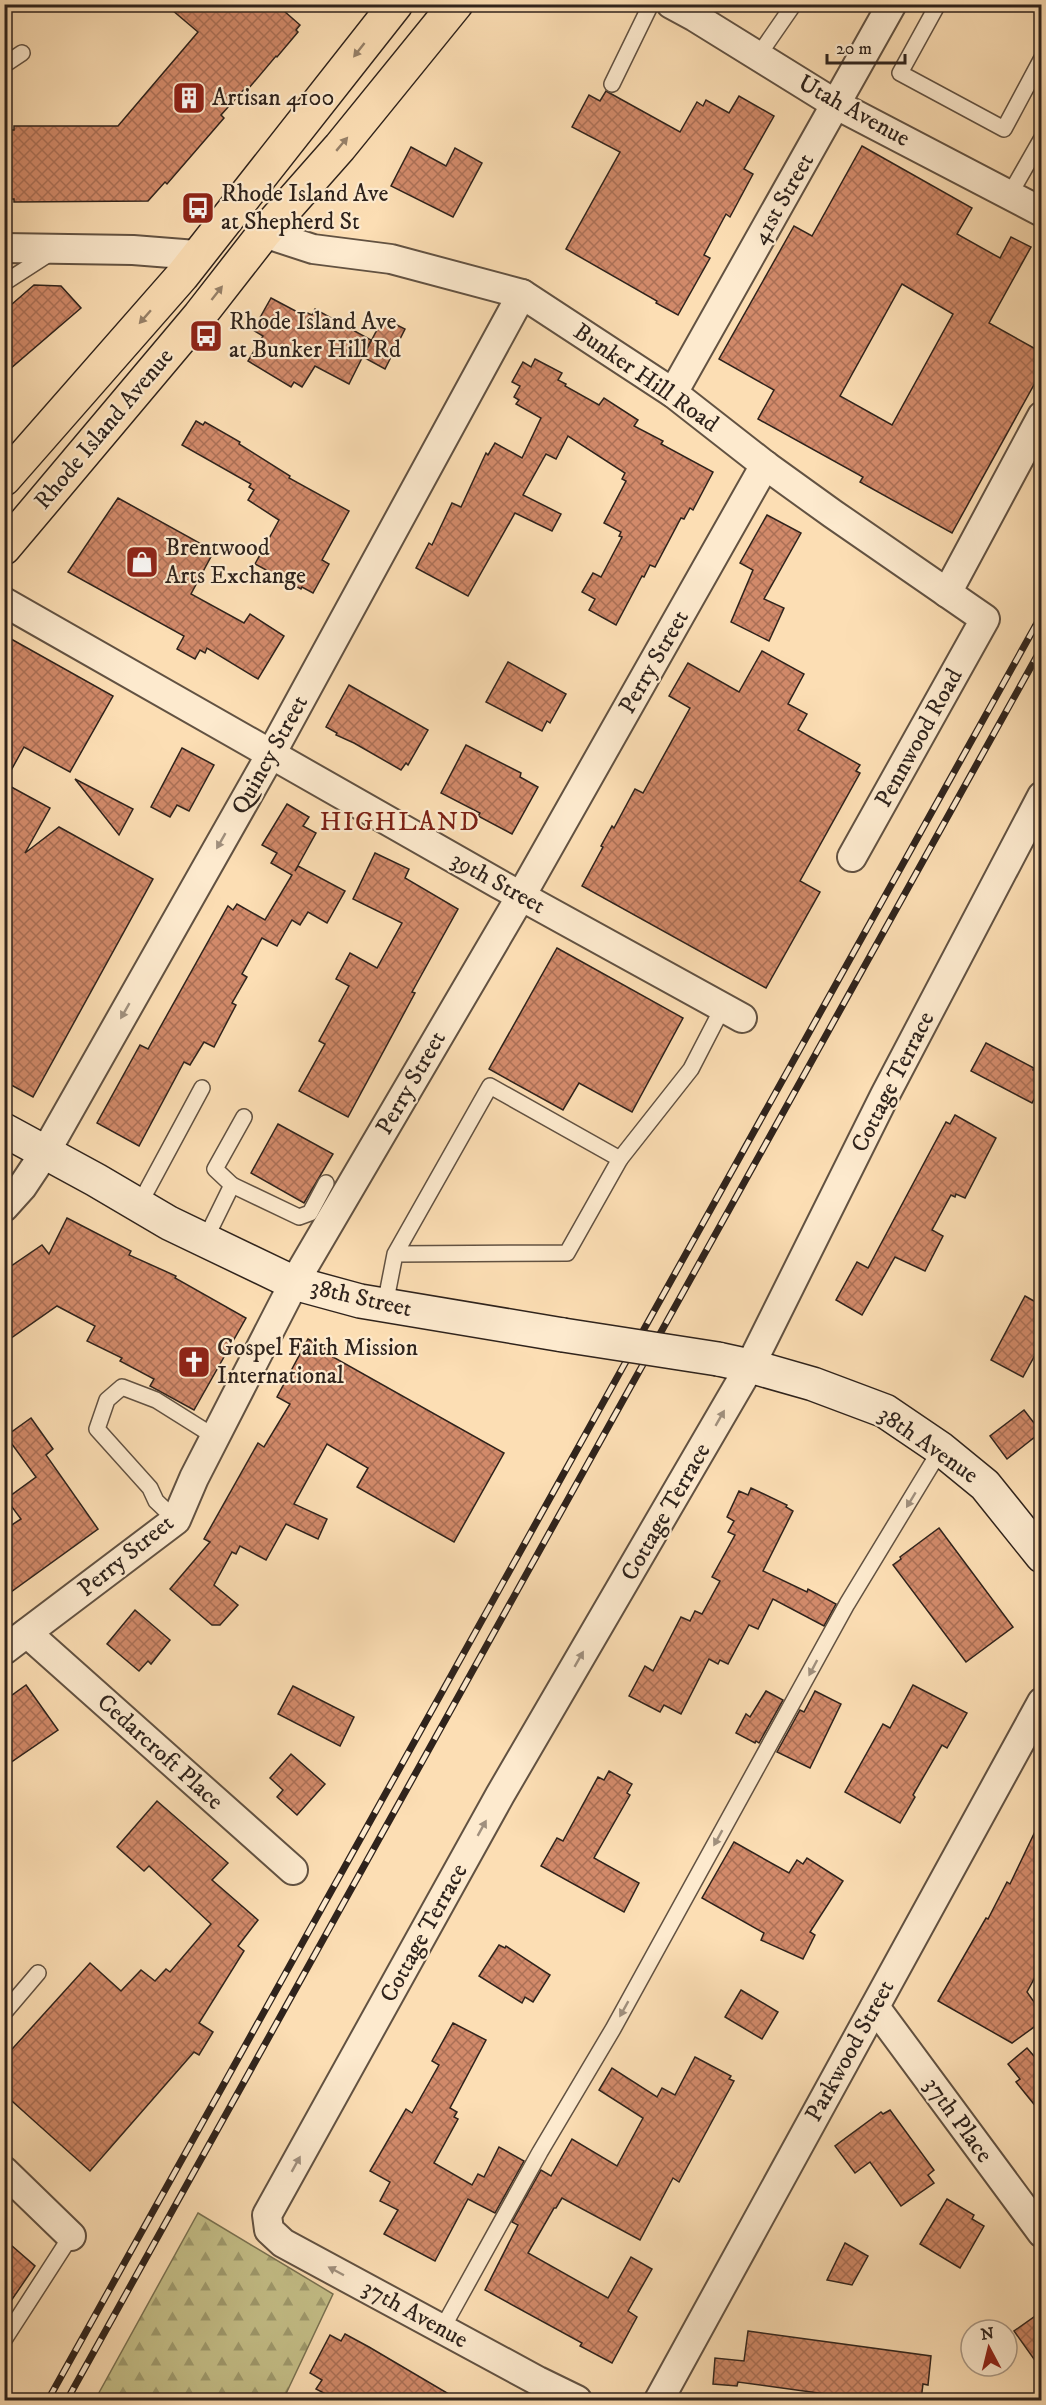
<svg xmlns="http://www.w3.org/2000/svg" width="1046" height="2405" viewBox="0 0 1046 2405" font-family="'IM FELL DW Pica',serif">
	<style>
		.forest { fill: url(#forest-firs); stroke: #7a7252; stroke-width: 1.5 }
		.building { fill: url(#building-cross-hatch); stroke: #2f231c; stroke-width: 1.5; fill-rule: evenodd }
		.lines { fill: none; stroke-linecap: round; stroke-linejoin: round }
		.lane-casing { stroke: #625242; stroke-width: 18 }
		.street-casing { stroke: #625242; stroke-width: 32 }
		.secondary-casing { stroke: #2f231c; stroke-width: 36 }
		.primary-casing { stroke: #2f231c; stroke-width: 36 }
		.lane { stroke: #fdeace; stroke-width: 15 }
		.street { stroke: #fdeace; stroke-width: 28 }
		.secondary { stroke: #fdeace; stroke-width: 33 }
		.primary { stroke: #fcdeb4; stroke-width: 33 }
		.rail-casing { stroke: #2f231c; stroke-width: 7 }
		.rail { stroke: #fdeace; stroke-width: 4.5; stroke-dasharray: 14; stroke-linecap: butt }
		.secondary-bridge-casing { stroke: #2f231c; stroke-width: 36; stroke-linecap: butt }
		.secondary-bridge { stroke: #fdeace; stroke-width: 33 }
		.oneway { fill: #968068 }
		.oneway2 { fill: #a0907e }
		.labels { text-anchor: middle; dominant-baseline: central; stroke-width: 4.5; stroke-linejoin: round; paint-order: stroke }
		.poi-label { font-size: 24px; fill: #2f231c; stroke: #fdeace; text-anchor: start }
		.street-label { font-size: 24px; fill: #2f231c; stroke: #fdeace }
		.neighbourhood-label { font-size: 26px; letter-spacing: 1.5px; fill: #7a1f14; stroke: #fdeace }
	</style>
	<defs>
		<pattern id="forest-firs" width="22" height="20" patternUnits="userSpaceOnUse" patternTransform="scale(1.5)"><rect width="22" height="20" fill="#c5c089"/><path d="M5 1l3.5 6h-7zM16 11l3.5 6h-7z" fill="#a09c6f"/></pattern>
		<pattern id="building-cross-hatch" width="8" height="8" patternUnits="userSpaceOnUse" patternTransform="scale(1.5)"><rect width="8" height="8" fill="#d28a6a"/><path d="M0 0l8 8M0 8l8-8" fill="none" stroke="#ab7056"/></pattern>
	</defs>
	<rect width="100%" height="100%" fill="#fcdeb4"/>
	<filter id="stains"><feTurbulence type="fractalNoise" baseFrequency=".00333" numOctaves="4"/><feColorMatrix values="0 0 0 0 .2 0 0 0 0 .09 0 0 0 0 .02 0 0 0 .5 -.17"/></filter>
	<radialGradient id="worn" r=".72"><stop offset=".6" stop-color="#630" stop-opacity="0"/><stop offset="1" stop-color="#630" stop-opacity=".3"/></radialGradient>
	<polygon class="forest" points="198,2213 333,2294 283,2400 95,2400"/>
	<g class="building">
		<polygon points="165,4 276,4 300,25 296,30 298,32 277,57 276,56 249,88 247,86 221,115 224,118 167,184 165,182 148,201 14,202 14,199 5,199 5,130 14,130 14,126 118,126 198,32"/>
		<polygon points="606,91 680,132 697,102 703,106 706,100 729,113 739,96 774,116 744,169 753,174 730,217 726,214 704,255 710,258 678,315 656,303 657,301 566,249 620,152 572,127 589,95 600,101"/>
		<path d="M862,146L972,208L957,234L1000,258L1011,237L1031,247L989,323L1041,352V372L952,533L860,482L863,477L758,419L774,390L719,359L794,226L812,236ZM902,284L953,314L892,425L840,396Z"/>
		<polygon points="411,147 446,166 455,148 482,163 453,217 391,186"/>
		<polygon points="34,285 61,286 81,308 4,374 4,311"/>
		<polygon points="271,298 303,315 305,312 312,315 315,309 371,340 349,384 315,366 302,387 294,382 291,387 248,361 263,336 253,330"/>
		<polygon points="383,318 405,329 385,369 363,357"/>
		<polygon points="535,359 562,373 558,380 566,384 565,386 599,405 604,398 638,420 634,426 663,441 661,444 713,472 693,510 690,508 684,519 681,518 655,567 650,565 644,577 642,576 616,625 589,610 595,599 582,592 593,573 601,577 622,537 619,536 621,532 604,523 626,481 622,479 625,473 568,436 556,459 546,454 523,495 561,514 552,531 515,513 468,596 416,568 429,543 432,545 452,503 461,507 486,453 488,455 495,443 522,458 541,418 516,404 519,400 514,397 520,386 512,382 523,362 531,367"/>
		<polygon points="196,421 203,425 205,422 240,442 239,444 290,476 289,478 349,511 322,560 329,564 313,593 302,587 301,589 255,564 279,520 248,500 254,490 249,487 251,484 182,445"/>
		<polygon points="118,498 214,551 191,594 244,623 250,614 284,636 258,679 207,648 205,653 200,650 195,659 177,649 184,636 68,572"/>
		<polygon points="767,515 801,533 764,599 784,608 769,641 731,622 753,570 740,563"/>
		<polygon points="4,635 113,696 70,772 24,747 4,783"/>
		<polygon points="762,651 804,674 788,704 807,714 798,730 860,765 856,771 860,773 800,881 820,892 766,988 582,886 603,847 601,846 612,826 614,828 635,789 643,793 690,708 669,696 688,663 739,692"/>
		<polygon points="508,662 566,694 550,723 547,721 542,731 486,702"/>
		<polygon points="349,685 428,730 408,765 406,763 401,770 354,743 336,735 337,733 326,727"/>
		<polygon points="466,745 521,773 520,777 538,787 512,834 478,816 480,813 441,793"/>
		<polygon points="182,748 214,765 189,811 177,805 170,817 151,807"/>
		<polygon points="75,779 133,809 119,835"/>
		<polygon points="4,783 50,808 25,853 59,827 153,879 33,1097 4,1081"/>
		<polygon points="287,804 309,817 303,826 316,833 295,871 298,866 345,891 327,923 308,912 300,925 292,920 277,946 262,938 242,974 247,977 232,1003 236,1005 214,1047 204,1042 190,1065 184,1062 139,1146 97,1123 140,1045 148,1049 228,906 233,910 237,904 265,920 292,875 271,863 277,853 262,845"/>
		<polygon points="375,853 409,869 405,878 458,909 412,992 415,993 348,1117 299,1091 325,1044 319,1041 349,986 336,979 350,953 377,968 402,923 353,899"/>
		<polygon points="557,948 683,1018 632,1112 579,1083 563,1110 489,1069"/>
		<polygon points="986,1043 1034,1068 1033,1070 1041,1074 1041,1086 1032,1103 971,1071"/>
		<polygon points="955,1115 996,1138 965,1198 956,1194 955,1197 951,1195 932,1230 943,1236 925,1271 895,1257 862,1315 836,1300 857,1262 868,1268 946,1122 950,1124"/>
		<polygon points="278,1124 333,1154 304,1203 251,1173"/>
		<polygon points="67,1218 131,1251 129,1255 176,1276 175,1278 246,1318 194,1410 150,1386 154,1379 120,1361 122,1358 87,1341 95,1326 57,1306 4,1343 4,1271 42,1245 49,1254"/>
		<polygon points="1025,1296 1041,1305 1041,1361 1034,1357 1023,1377 991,1360"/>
		<polygon points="308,1339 335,1354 333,1357 504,1453 454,1542 357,1487 368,1468 327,1444 294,1504 327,1519 318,1539 286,1524 266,1560 240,1546 236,1554 232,1552 214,1585 238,1605 220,1625 212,1625 170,1589 210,1542 204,1539 258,1443 264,1447 290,1404 277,1397"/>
		<polygon points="1024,1410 1041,1432 1007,1459 990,1436"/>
		<polygon points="31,1418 53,1449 46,1455 98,1529 4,1597 4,1530 21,1519 6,1499 36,1477 6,1436"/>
		<polygon points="751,1488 787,1505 786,1507 793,1511 763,1571 807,1592 808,1589 836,1604 824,1626 773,1599 758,1629 749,1625 728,1664 720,1660 718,1664 709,1659 681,1714 664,1705 660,1712 629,1696 645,1666 653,1671 681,1617 690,1621 695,1611 702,1614 720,1581 712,1577 735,1535 728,1532 734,1521 727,1517 739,1491 748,1495"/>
		<polygon points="939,1528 1013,1627 966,1662 893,1565 901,1559 900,1557"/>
		<polygon points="135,1610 170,1640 151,1664 148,1661 139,1671 107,1644"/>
		<polygon points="26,1685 58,1730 4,1767 4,1701"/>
		<polygon points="913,1685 967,1713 947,1748 942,1745 913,1795 915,1797 900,1823 845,1792 883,1724 890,1728"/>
		<polygon points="293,1686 354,1717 340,1746 278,1714"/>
		<polygon points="766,1691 783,1700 759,1743 756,1741 755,1743 736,1733 746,1714 750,1717"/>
		<polygon points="815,1691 841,1704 810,1768 777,1752 800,1710 804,1712"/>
		<polygon points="291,1754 325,1784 297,1815 277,1797 283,1790 270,1778"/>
		<polygon points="609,1771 632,1784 627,1793 630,1795 594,1858 639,1883 624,1912 541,1866 557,1838 563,1841 598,1777 604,1780"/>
		<polygon points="157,1801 228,1863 212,1880 258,1920 238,1946 244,1951 199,2023 213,2032 199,2055 194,2052 90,2171 4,2094 4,2058 90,1963 121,1991 141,1970 155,1981 166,1969 170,1972 211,1924 149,1866 144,1871 117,1847"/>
		<polygon points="1041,1819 1041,1966 1027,1992 1041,2012 1041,2022 1012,2043 938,2001 986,1918 988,1919 1007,1882 1010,1884"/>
		<polygon points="734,1842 789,1873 797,1860 803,1864 807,1858 843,1881 810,1932 815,1935 803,1959 761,1940 764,1933 702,1898"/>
		<polygon points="499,1945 505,1948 506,1946 550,1975 533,2002 525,1997 522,2003 479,1976"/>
		<polygon points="741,1990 778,2012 762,2039 725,2017"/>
		<polygon points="453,2023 486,2040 450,2108 457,2112 454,2117 458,2119 434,2163 472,2185 478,2174 484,2177 499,2147 524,2161 495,2213 468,2199 435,2261 384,2234 398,2210 380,2201 390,2182 370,2171 406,2109 412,2113 439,2065 432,2061"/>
		<polygon points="1027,2048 1039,2062 1041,2060 1041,2113 1016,2082 1020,2079 1008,2064"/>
		<polygon points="695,2057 731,2076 729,2079 734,2081 679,2182 673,2178 640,2240 562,2198 556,2208 554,2208 528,2253 608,2298 631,2257 652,2269 628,2311 637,2317 612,2363 580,2346 582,2343 485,2290 518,2225 512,2222 541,2170 551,2176 572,2139 617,2166 643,2118 599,2090 612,2068 657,2097 662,2088 675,2095"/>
		<polygon points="890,2110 934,2170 928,2175 934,2183 901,2206 870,2162 855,2173 835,2146 881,2112 883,2114"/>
		<polygon points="947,2199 974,2215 972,2219 984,2226 960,2268 920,2244"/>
		<polygon points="4,2239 35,2266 4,2311"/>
		<polygon points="845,2243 868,2256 852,2285 827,2280"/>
		<polygon points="1041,2312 1041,2369 1014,2331"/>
		<polygon points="748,2331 931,2356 928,2385 923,2384 921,2400 869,2400 738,2382 737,2386 713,2384 715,2358 744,2361"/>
		<polygon points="345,2334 369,2347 459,2400 337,2400 316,2389 322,2380 310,2373 330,2335 341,2341"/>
	</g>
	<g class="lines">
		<defs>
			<g id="lane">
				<polyline points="938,4 900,73 1004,129 1042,58"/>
				<polyline points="758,56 794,4"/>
				<polyline points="4,65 22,53"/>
				<polyline points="612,84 651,4"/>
				<polyline points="1010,194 1042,138"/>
				<polyline points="4,283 52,252"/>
				<polyline points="620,1159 691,1069 723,1007"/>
				<polyline points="232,1185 299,1217 310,1213 326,1183"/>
				<polyline points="139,1205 202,1088"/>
				<polyline points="205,1240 232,1185 215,1169 244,1117"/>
				<polyline points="385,1305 395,1254 490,1086 620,1159 567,1253 395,1254"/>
				<polyline points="176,1520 156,1501 150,1488 97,1429 107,1400 122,1387 156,1400 215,1437"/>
				<polyline points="4,2013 38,1973"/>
				<polyline points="442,2329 540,2152 613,2029 847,1604 941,1449"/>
				<polyline points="4,2340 71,2236"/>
			</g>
			<g id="street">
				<polyline points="671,4 695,17 837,105 1042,212"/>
				<polyline points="264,233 313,249 391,259 522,294 673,393 765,465 833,514 985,619 852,857"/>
				<polyline points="4,248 133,250 196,255"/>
				<polyline points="673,393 892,4"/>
				<polyline points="947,593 1042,416"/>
				<polyline points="4,602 499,884 742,1018"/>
				<polyline points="4,1207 22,1187 46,1151 271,754 522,294"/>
				<polyline points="27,1633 293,1870"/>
				<polyline points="4,1650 176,1520 194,1478 294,1283 521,896 765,465"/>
				<polyline points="875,2007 1042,2233"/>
				<polyline points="4,2171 71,2236"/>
				<polyline points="577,2400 538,2381 283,2243 269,2230 267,2215 500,1795 750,1366 885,1095 1042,796"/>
				<polyline points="659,2400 1042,1702"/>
			</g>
			<g id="secondary">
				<polyline points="4,1130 96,1180 169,1223 294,1283 360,1301 563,1335"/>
				<polyline points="718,1359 750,1366 813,1384 885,1411 941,1449 985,1485 1042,1556"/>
			</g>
			<g id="primary">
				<polyline points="4,479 182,276 396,4"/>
				<polyline points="4,548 200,315 264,233 340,147 456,4"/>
			</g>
		</defs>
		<use href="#lane" class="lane-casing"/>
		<use href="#street" class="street-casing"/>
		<use href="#secondary" class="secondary-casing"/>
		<use href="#primary" class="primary-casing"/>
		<use href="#lane" class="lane"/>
		<use href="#street" class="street"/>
		<use href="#secondary" class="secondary"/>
		<use href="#primary" class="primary"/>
		<defs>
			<g id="rail">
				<polyline points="48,2400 1042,614"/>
				<polyline points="67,2400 1042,647"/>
			</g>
		</defs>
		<use href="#rail" class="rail-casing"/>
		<use href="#rail" class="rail"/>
		<defs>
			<polyline id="secondary-bridge" points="563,1335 718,1359"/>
		</defs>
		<use href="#secondary-bridge" class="secondary-bridge-casing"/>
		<use href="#secondary-bridge" class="secondary-bridge"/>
	</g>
	<defs><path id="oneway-solid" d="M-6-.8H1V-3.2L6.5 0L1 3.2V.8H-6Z" transform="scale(1.5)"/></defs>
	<g class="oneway">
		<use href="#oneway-solid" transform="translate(359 50) rotate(128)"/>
		<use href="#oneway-solid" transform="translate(342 144) rotate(-50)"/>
		<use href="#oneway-solid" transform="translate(217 293) rotate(-52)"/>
		<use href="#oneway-solid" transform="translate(145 317) rotate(131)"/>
	</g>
	<g class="oneway2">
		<use href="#oneway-solid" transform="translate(221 841) rotate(120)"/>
		<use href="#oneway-solid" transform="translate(125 1011) rotate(120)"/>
		<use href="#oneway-solid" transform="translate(720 1418) rotate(-60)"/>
		<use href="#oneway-solid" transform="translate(911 1500) rotate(121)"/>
		<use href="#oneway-solid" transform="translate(579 1659) rotate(-60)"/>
		<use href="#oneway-solid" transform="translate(813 1668) rotate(118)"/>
		<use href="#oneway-solid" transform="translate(482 1828) rotate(-61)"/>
		<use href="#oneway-solid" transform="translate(718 1838) rotate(119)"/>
		<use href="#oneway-solid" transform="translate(624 2009) rotate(119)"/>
		<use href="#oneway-solid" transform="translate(296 2164) rotate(-61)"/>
		<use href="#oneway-solid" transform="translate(336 2271) rotate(-152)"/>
	</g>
	<defs>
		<symbol id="building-square" viewBox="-11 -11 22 22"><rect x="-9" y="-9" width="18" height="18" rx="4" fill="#8f2418" stroke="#fdeace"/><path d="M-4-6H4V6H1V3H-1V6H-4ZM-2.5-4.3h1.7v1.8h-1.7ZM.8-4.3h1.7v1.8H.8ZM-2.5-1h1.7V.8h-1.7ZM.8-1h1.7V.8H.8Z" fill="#fff"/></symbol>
		<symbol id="bus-square" viewBox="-11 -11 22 22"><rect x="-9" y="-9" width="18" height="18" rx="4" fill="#8f2418" stroke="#fdeace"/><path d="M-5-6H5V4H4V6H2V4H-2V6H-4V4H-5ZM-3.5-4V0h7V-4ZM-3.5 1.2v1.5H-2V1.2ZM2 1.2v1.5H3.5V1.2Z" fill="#fff"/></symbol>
		<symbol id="shop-square" viewBox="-11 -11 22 22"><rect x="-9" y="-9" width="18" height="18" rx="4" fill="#8f2418" stroke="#fdeace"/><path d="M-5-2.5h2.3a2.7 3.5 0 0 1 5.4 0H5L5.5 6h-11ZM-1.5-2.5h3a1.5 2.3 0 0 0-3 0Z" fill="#fff"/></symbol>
		<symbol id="church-square" viewBox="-11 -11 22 22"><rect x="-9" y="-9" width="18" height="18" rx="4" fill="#8f2418" stroke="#fdeace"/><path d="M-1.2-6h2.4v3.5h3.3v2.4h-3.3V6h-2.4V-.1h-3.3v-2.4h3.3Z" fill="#fff"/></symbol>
	</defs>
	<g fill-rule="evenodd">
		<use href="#building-square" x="170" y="79" width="38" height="38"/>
		<use href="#bus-square" x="179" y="189" width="38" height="38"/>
		<use href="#bus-square" x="187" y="317" width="38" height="38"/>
		<use href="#shop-square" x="123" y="543" width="38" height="38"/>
		<use href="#church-square" x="175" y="1343" width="38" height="38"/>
	</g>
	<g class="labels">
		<g class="poi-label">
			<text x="212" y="98">Artisan 4100</text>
			<text x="221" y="194">Rhode Island Ave<tspan x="221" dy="28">at Shepherd St</tspan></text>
			<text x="229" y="322">Rhode Island Ave<tspan x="229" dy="28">at Bunker Hill Rd</tspan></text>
			<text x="165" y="548">Brentwood<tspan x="165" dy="28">Arts Exchange</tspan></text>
			<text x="217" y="1348">Gospel Faith Mission<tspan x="217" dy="28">International</tspan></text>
		</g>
		<g class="street-label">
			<text transform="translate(854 111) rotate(29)">Utah Avenue</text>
			<text transform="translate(783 199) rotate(-60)">41st Street</text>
			<text transform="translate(646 378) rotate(35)">Bunker Hill Road</text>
			<text transform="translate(104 429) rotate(-50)">Rhode Island Avenue</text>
			<text transform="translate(654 662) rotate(-60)">Perry Street</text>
			<text transform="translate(919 738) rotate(-61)">Pennwood Road</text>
			<text transform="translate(270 755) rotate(-61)">Quincy Street</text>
			<text transform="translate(498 883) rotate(29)">39th Street</text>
			<text transform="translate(893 1082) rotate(-63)">Cottage Terrace</text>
			<text transform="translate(411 1083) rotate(-60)">Perry Street</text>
			<text transform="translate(361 1298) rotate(13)">38th Street</text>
			<text transform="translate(928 1445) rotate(35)">38th Avenue</text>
			<text transform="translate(666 1512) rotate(-60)">Cottage Terrace</text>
			<text transform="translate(126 1556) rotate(-39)">Perry Street</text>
			<text transform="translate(160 1752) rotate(42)">Cedarcroft Place</text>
			<text transform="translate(424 1933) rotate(-61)">Cottage Terrace</text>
			<text transform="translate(850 2051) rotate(-61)">Parkwood Street</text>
			<text transform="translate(958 2120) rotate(54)">37th Place</text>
			<text transform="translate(415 2314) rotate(29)">37th Avenue</text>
		</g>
		<g class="neighbourhood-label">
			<text x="400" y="822">HIGHLAND</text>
		</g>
	</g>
	<rect width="1046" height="2405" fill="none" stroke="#fcdeb4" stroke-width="24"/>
	<rect x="6" y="6" width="1034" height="2393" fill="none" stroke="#2f231c" stroke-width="3"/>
	<rect x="12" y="12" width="1022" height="2381" fill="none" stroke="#2f231c" stroke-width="1.5"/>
	<g transform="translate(989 2348) rotate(353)"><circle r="28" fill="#fdeace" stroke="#ab9a87" stroke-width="1.5"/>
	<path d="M0-4.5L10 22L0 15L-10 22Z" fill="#8f2418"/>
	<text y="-9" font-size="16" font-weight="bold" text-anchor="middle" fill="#2f231c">N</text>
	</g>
	<path d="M827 54v9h78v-9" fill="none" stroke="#2f231c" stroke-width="3"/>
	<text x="836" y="54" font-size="18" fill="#2f231c" stroke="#fdeace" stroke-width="4.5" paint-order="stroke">20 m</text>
	<rect width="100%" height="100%" filter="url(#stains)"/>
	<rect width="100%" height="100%" fill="url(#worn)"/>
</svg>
